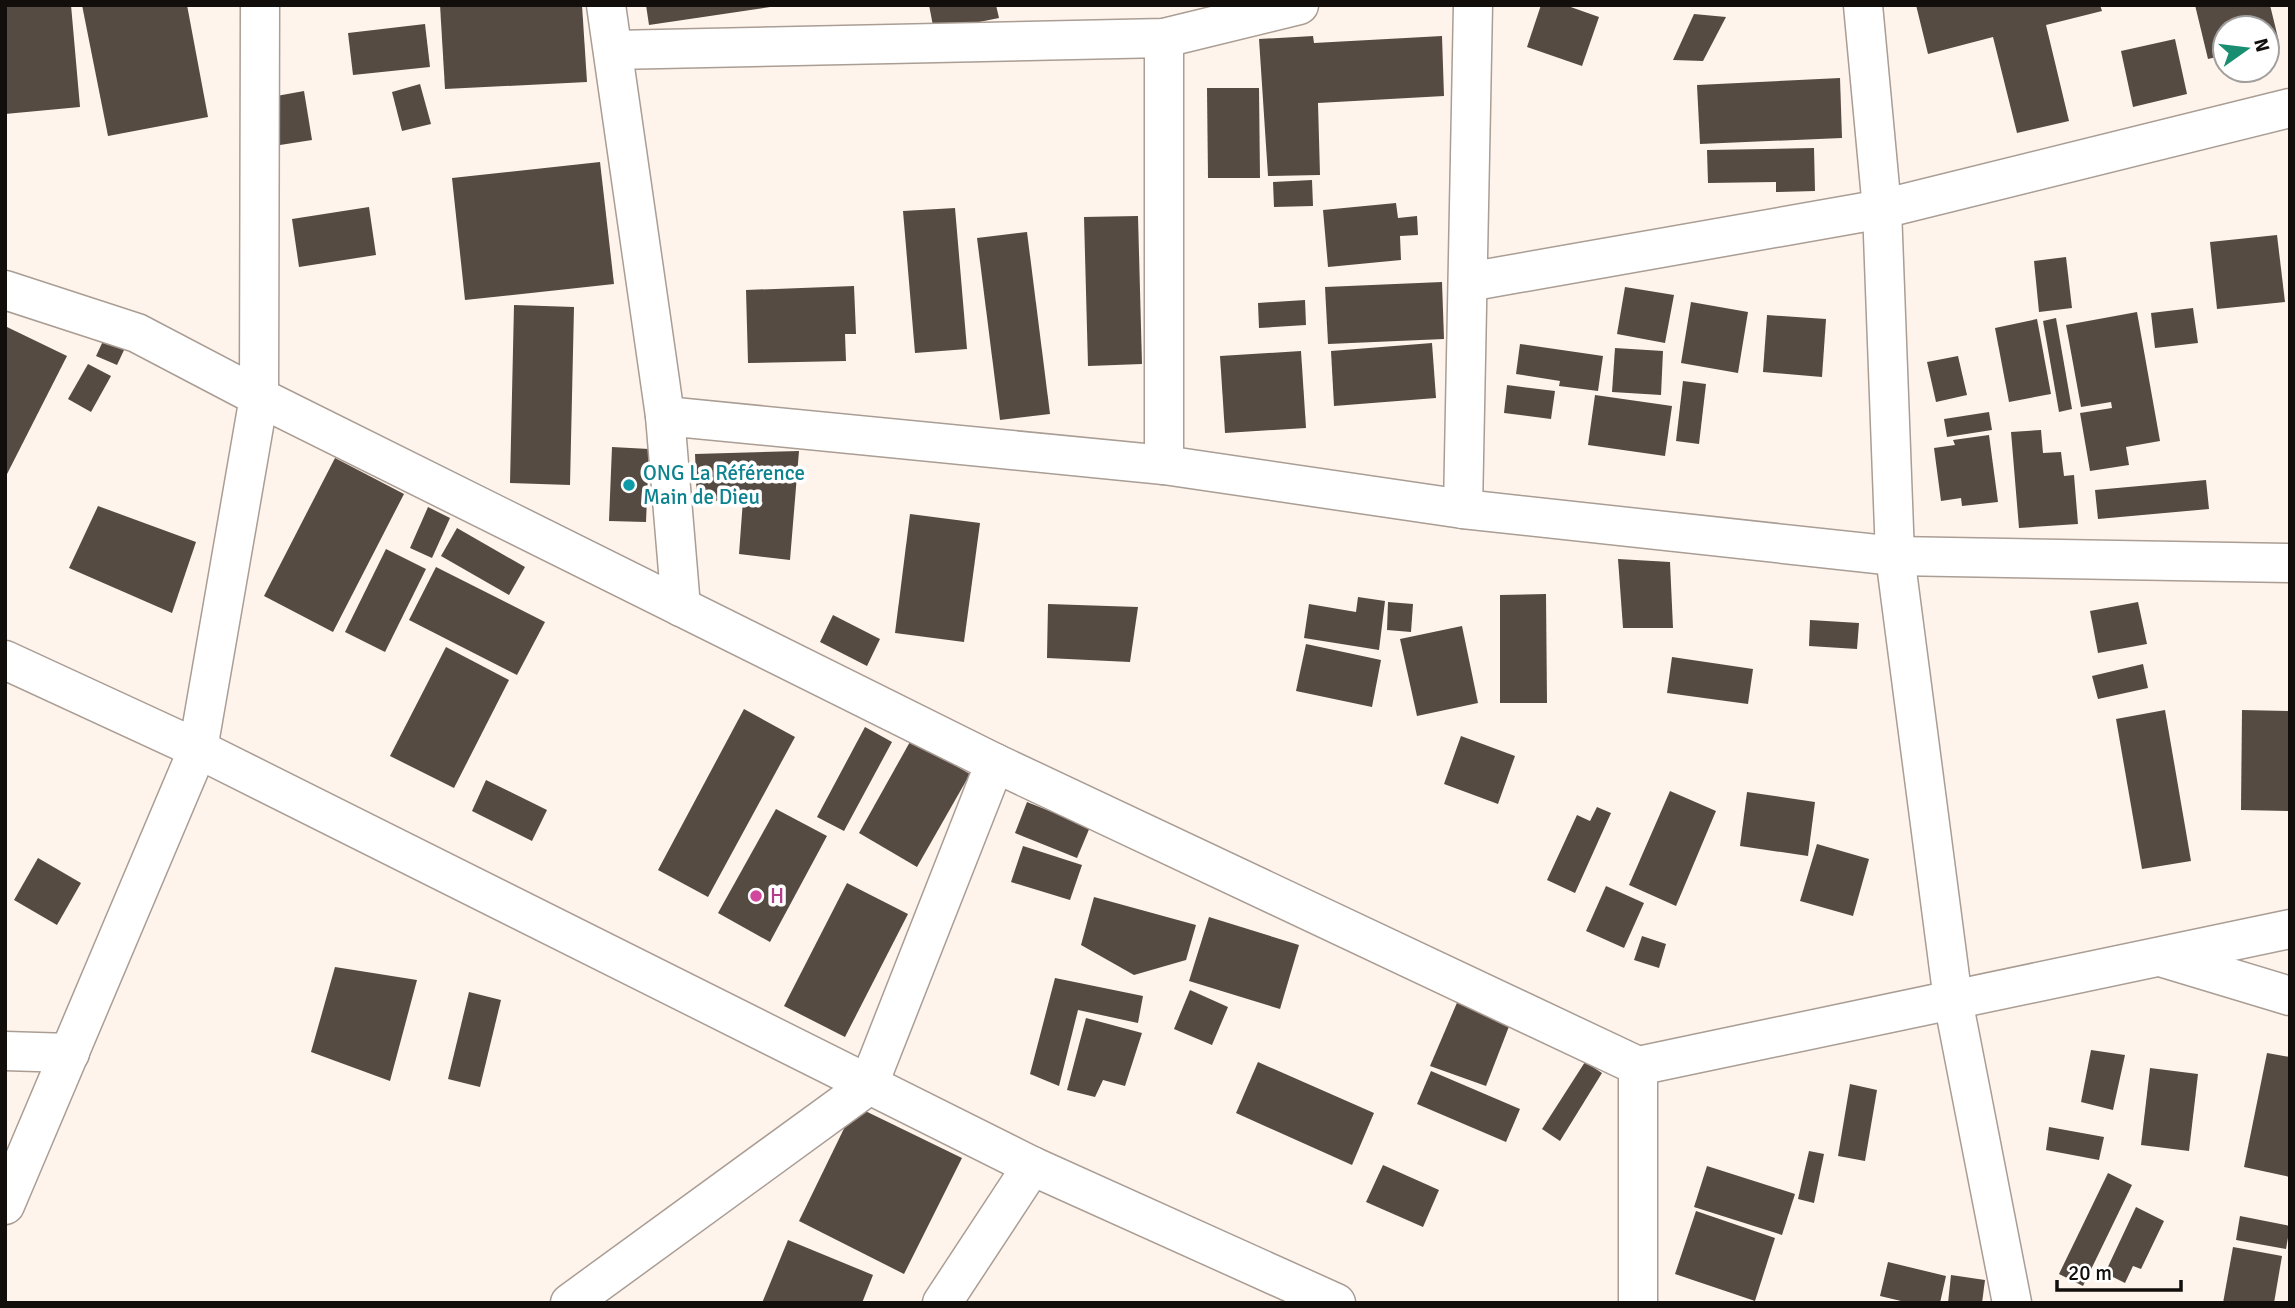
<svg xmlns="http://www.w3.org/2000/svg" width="2295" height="1308" viewBox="0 0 2295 1308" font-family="Signika,sans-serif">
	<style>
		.building { fill: #564b43 }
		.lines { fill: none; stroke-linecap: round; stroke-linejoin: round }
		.street-casing { stroke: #a99d94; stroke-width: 41 }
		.street { stroke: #fff; stroke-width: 38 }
		.culture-dot { fill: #0f9aa8; stroke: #fff; stroke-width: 2.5 }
		.hotel-dot { fill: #d1479c; stroke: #fff; stroke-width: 2.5 }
		.labels { text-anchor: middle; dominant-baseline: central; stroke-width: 7; stroke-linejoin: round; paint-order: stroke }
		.culture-label { font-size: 21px; fill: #0d838f; stroke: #fff; text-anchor: start }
		.hotel-label { font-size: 21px; fill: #b23c85; stroke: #fff; text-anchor: start }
	</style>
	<rect width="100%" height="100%" fill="#fff4ec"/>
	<g class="building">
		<polygon points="5,5 71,5 80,107 5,114"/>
		<polygon points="82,5 187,5 208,117 108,136"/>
		<polygon points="440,5 582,5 587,82 445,89"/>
		<polygon points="646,5 770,5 770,7 649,25"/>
		<polygon points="929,5 996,5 999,18 934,31"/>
		<polygon points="1541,5 1565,5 1599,17 1582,66 1527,47"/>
		<polygon points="1916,5 2100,5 2102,11 2046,25 2069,121 2017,133 1993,37 1928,54"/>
		<polygon points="2195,5 2270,5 2279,42 2267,45 2267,28 2225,28 2225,55 2208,59"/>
		<polygon points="1694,14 1726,17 1703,61 1673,60"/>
		<polygon points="425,24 430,67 353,75 348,33"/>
		<polygon points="1313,36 1314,43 1442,36 1444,96 1318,103 1320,175 1268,176 1259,39"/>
		<polygon points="2175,39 2187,94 2133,107 2121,51"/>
		<polygon points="1840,78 1842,138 1700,144 1697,85"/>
		<polygon points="420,84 431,124 402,131 392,92"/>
		<polygon points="1207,88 1259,88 1260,178 1208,178"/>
		<polygon points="304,91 312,140 280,145 271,97"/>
		<polygon points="1814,148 1815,191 1776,192 1776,182 1708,183 1707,150"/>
		<polygon points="600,162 614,284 465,300 452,178"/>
		<polygon points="1312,180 1313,206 1274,207 1273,182"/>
		<polygon points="1396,203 1398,218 1417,216 1418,235 1400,236 1401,260 1328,267 1323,210"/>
		<polygon points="369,207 376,255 299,267 292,219"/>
		<polygon points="955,208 967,349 915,353 903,211"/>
		<polygon points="1138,216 1142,364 1088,366 1084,217"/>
		<polygon points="1027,232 1050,414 1000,420 977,238"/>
		<polygon points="2277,235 2285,302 2217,309 2210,242"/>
		<polygon points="2066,257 2072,308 2039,312 2034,261"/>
		<polygon points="1442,282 1444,339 1328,344 1325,287"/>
		<polygon points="854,286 856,334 845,334 846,361 748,363 746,290"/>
		<polygon points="1625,287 1674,295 1665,343 1617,334"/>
		<polygon points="1305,300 1306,325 1259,328 1258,303"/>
		<polygon points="1691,302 1748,312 1738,373 1681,363"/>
		<polygon points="514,305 574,307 570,485 510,483"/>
		<polygon points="2193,308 2198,343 2155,348 2151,313"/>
		<polygon points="2137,312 2160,441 2126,447 2129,465 2090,471 2080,413 2112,408 2111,402 2081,407 2066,325"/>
		<polygon points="1767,315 1826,319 1822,377 1763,372"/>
		<polygon points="2056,318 2072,409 2059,412 2043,321"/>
		<polygon points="2037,319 2051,394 2009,402 1995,328"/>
		<polygon points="7,327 67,356 5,478 5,332"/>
		<polygon points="104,339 125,348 117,365 96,356"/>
		<polygon points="1432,343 1436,398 1334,406 1331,351"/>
		<polygon points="1520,344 1603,356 1598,391 1559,386 1560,381 1516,374"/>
		<polygon points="1615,348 1663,351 1661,395 1612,392"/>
		<polygon points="1301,351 1306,428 1225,433 1220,356"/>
		<polygon points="1958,356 1967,395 1936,402 1927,362"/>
		<polygon points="88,364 111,376 91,412 68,399"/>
		<polygon points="1683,381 1706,384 1699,444 1676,441"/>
		<polygon points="1507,385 1555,391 1551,419 1504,413"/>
		<polygon points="1595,395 1672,406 1665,456 1588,445"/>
		<polygon points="1989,412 1992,430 1947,437 1944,419"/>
		<polygon points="2041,430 2043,453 2061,452 2064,476 2074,475 2078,524 2019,528 2011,432"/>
		<polygon points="1989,435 1998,502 1962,506 1961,498 1941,501 1934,448 1955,445 1953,440"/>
		<polygon points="612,447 649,449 646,522 609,521"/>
		<polygon points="799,451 790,560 739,554 743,500 697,501 695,454"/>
		<polygon points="335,458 404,494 333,632 264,596"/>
		<polygon points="2206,480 2209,509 2098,519 2095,490"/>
		<polygon points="98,506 196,542 172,613 69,568"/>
		<polygon points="428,507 450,518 432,558 410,548"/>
		<polygon points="910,514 980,523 964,642 895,633"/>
		<polygon points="457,528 525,567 509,595 441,556"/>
		<polygon points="386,549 426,569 385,652 345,632"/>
		<polygon points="1618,559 1670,562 1673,628 1623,628"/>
		<polygon points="436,567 545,622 517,675 409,620"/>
		<polygon points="1546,594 1547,703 1500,703 1500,595"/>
		<polygon points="1358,597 1385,601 1379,650 1304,638 1309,604 1356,612"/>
		<polygon points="1388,602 1413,604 1411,632 1387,630"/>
		<polygon points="2138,602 2147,644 2098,653 2090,611"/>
		<polygon points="1048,604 1138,607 1130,662 1047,658"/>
		<polygon points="833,615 880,639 867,666 820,642"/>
		<polygon points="1810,620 1859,623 1857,649 1809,646"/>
		<polygon points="1462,626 1478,703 1417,716 1400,639"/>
		<polygon points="1306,644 1381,660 1372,707 1296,691"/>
		<polygon points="446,647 509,680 454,788 390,756"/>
		<polygon points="1672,657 1753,669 1748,704 1667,693"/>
		<polygon points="2143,664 2148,688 2098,699 2092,676"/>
		<polygon points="744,709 795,737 708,897 658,870"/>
		<polygon points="2165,710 2191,861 2142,869 2116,719"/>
		<polygon points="2242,710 2290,711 2290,811 2241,810"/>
		<polygon points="865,727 892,742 844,831 817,817"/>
		<polygon points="1461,736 1515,756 1498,804 1444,784"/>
		<polygon points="911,740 970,774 917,867 859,833"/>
		<polygon points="486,780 547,810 532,841 472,811"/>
		<polygon points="1670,791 1716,811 1676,906 1629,885"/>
		<polygon points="1747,792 1815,802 1808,856 1740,846"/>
		<polygon points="1027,802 1090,827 1077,858 1015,833"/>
		<polygon points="1597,807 1611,813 1575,893 1547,880 1577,815 1590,821"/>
		<polygon points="776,809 827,836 770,942 718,913"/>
		<polygon points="1817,844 1869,859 1853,916 1800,901"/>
		<polygon points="1023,846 1082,865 1070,900 1011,882"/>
		<polygon points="38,858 81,883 57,925 14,900"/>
		<polygon points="847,883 908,914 845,1037 784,1006"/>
		<polygon points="1606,886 1644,903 1624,948 1586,931"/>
		<polygon points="1094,897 1196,925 1186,960 1134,975 1081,945"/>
		<polygon points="1209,917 1299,945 1280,1009 1189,981"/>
		<polygon points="1642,936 1666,944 1659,968 1634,960"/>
		<polygon points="335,967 417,980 390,1081 311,1052"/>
		<polygon points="1055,978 1143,996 1138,1023 1078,1010 1059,1086 1030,1074"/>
		<polygon points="1190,990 1228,1007 1212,1045 1174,1029"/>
		<polygon points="469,992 501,1000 480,1087 448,1079"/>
		<polygon points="1459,998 1513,1016 1486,1086 1430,1066"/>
		<polygon points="1086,1018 1142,1033 1125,1086 1103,1080 1095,1097 1067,1090"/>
		<polygon points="2091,1050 2125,1055 2113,1110 2081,1102"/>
		<polygon points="2267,1053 2290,1057 2290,1177 2244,1167"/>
		<polygon points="1258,1062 1374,1113 1352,1165 1236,1113"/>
		<polygon points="1585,1062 1602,1073 1560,1141 1542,1129"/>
		<polygon points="2150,1068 2198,1074 2189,1151 2141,1145"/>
		<polygon points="1431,1071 1520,1109 1506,1142 1417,1104"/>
		<polygon points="1850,1084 1877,1090 1865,1161 1838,1156"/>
		<polygon points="855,1106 962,1158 904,1274 799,1221"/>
		<polygon points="2049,1127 2104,1137 2099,1160 2046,1150"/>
		<polygon points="1809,1151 1824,1154 1814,1203 1798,1199"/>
		<polygon points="1383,1165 1439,1190 1423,1227 1366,1202"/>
		<polygon points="1707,1166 1795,1194 1782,1235 1694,1207"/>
		<polygon points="2108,1173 2132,1185 2083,1286 2059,1274"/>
		<polygon points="2136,1207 2164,1221 2141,1269 2133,1266 2125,1283 2105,1273"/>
		<polygon points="1696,1211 1775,1238 1755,1301 1675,1274"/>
		<polygon points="2240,1216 2290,1226 2286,1249 2236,1240"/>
		<polygon points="788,1240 873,1275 862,1303 762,1303"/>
		<polygon points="2233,1247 2282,1256 2274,1303 2223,1303"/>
		<polygon points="1888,1262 1946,1276 1940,1303 1900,1303 1901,1301 1880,1296"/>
		<polygon points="1951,1275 1985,1280 1982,1303 1948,1303"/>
	</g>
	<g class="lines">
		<defs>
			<g id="street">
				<polyline points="606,5 665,416 681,607"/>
				<polyline points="1863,5 1882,209 1895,556 1953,1000 2012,1303"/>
				<polyline points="1164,38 1164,465"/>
				<polyline points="614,50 1164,38 1299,5"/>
				<polyline points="1468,282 1882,209 2290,108"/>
				<polyline points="5,290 137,333 259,397 995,763 1638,1066 2290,929"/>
				<polyline points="665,416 1164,465 1463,509 1895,556 2290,563"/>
				<polyline points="1463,509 1473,5"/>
				<polyline points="5,660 198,749 1032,1166 1336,1303"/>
				<polyline points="2164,958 2290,996"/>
				<polyline points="5,1051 70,1053"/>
				<polyline points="1638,1066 1638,1303"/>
				<polyline points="5,1205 198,749 259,397 260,5"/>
				<polyline points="570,1303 868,1086 995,763"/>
				<polyline points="942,1303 1032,1166"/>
			</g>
		</defs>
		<use href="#street" class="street-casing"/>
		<use href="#street" class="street"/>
	</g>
	<circle class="culture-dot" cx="629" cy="485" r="7"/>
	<circle class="hotel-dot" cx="756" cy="896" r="7"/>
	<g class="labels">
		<g class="culture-label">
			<text x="643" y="473">ONG La Référence<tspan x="643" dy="24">Main de Dieu</tspan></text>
		</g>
		<g class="hotel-label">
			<text x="770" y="896">H</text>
		</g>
	</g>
	<rect width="2295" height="1308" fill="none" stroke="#120e0b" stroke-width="14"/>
	<g transform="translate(2246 49) rotate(76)"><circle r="33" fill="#ffffff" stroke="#a09f9d" stroke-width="2"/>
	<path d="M0-5L12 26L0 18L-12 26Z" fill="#198e70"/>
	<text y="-10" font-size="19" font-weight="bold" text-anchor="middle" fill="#120e0b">N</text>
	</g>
	<path d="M2057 1280v10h124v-10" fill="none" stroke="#120e0b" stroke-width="3.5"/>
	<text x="2068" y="1280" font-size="21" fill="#120e0b" stroke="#ffffff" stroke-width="5" paint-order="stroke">20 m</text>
</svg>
